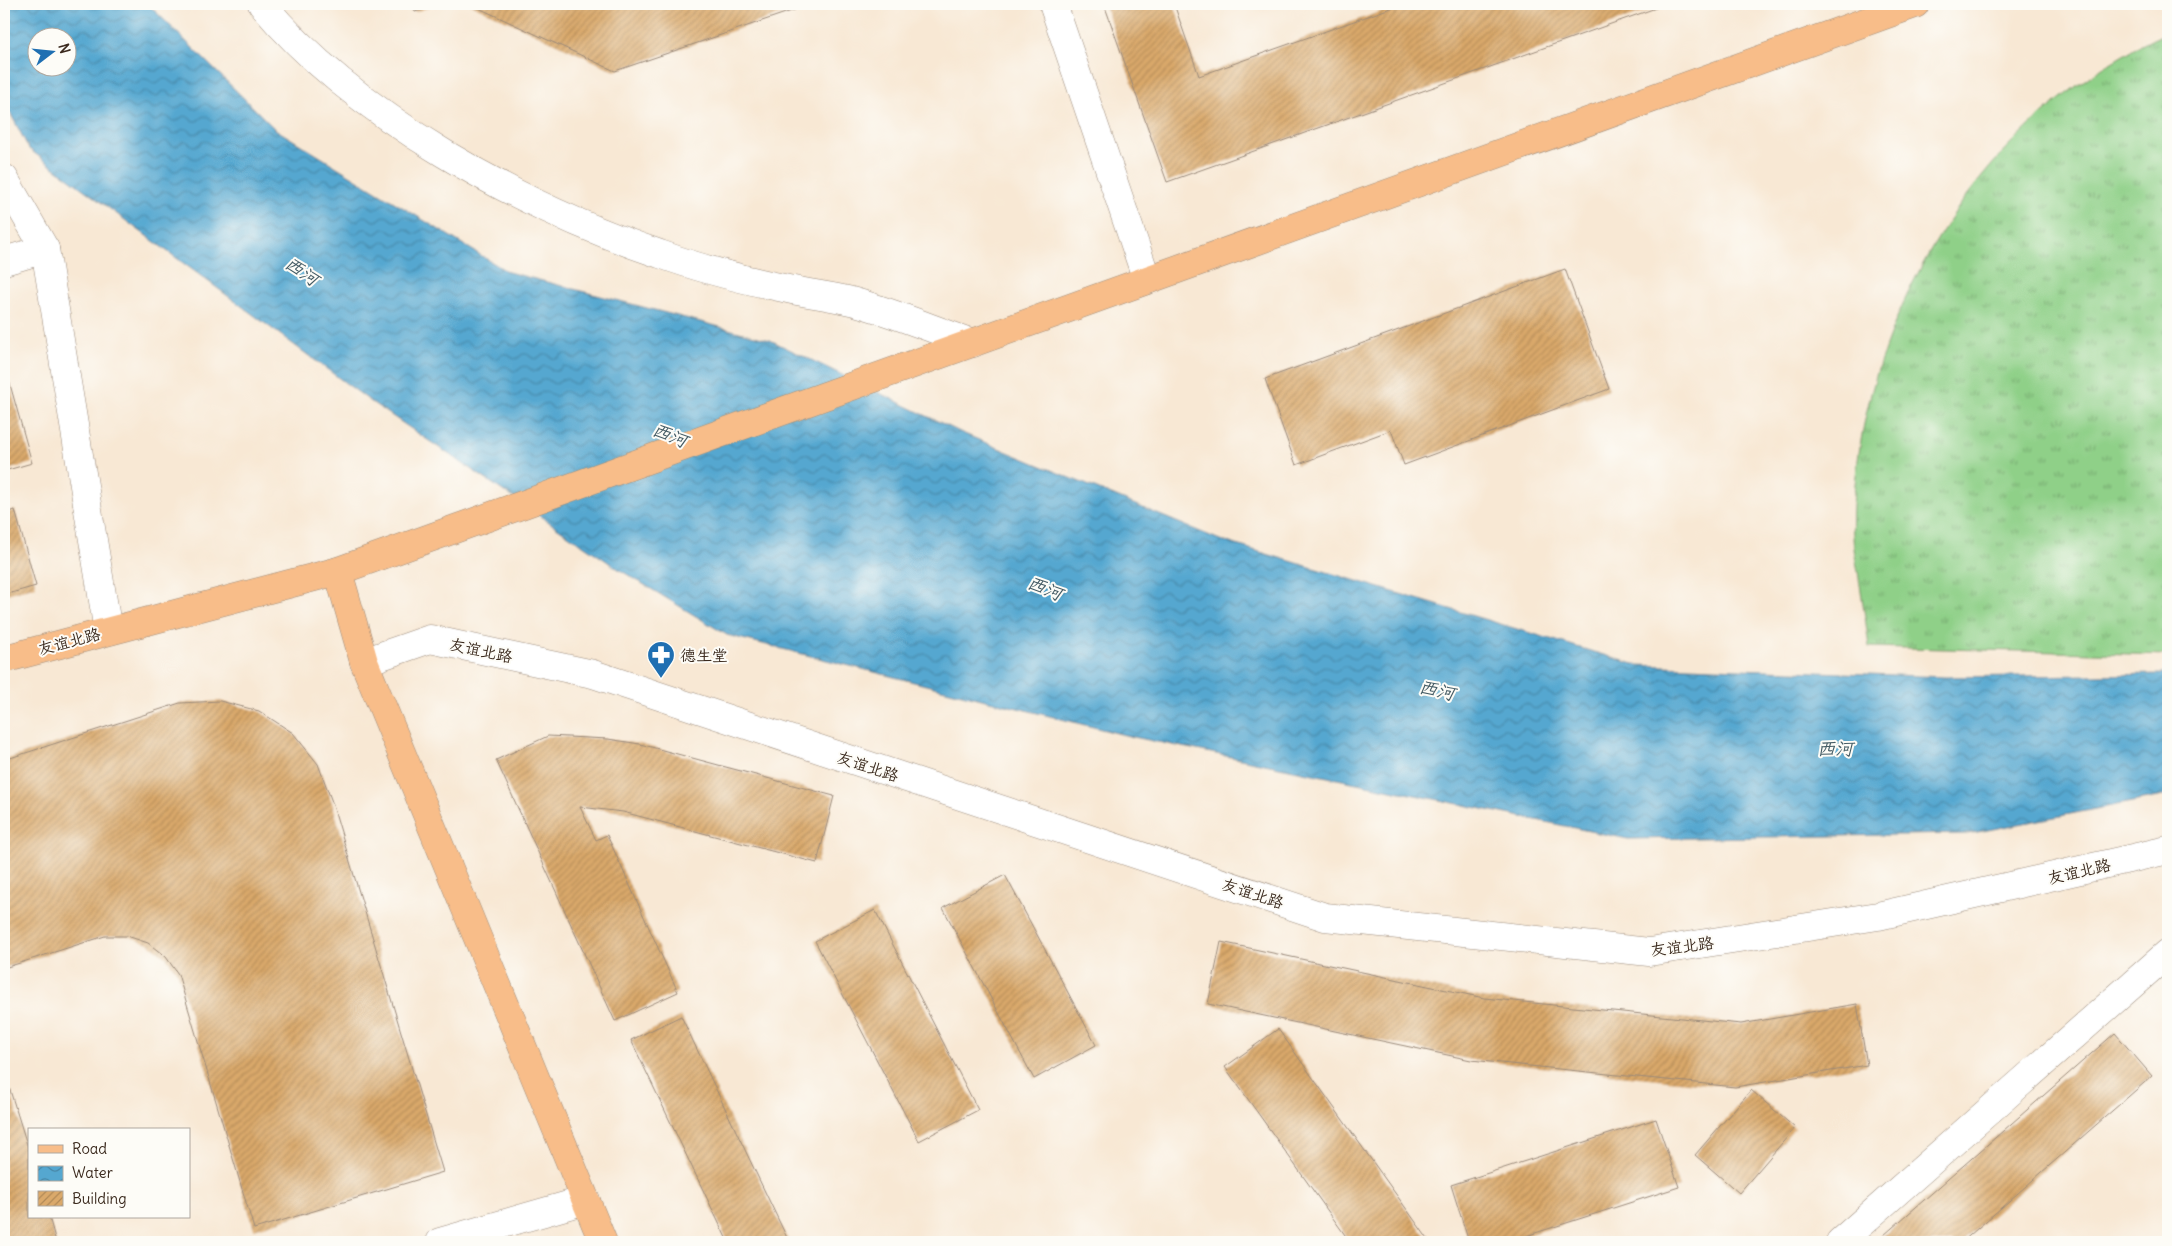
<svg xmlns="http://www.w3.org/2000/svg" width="2172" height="1246" viewBox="0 0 2172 1246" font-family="Delius,'LXGW WenKai TC',sans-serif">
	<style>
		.grass { fill: url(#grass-tufts); stroke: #657d53 }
		.water { fill: url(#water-waves); stroke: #486877; fill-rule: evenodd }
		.building { fill: url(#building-hatch) }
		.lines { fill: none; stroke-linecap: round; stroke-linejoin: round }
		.minor-casing { stroke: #9a8979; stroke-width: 29 }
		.major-casing { stroke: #9a8979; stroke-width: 29 }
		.minor { stroke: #fff; stroke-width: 28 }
		.major { stroke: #f8bd89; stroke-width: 28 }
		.labels { text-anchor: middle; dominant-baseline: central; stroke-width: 4; stroke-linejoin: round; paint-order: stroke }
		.street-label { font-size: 16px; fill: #3b2a1e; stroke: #fdfcf7 }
		.poi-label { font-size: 16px; fill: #3b2a1e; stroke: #fdfcf7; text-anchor: start }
		.water-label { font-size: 18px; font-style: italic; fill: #455c65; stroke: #fdfcf7 }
	</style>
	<defs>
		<pattern id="grass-tufts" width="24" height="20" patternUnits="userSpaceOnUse" patternTransform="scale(1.25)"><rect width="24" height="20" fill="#8fd088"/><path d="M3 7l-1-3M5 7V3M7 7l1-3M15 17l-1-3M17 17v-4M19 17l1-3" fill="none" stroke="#76a96f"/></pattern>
		<pattern id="water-waves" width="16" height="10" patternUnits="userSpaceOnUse" patternTransform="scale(1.25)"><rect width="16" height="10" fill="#55a7d0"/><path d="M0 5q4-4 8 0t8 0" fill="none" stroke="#4888a8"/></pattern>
		<pattern id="building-hatch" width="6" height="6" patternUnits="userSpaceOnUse" patternTransform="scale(1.25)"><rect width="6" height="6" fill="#daa96b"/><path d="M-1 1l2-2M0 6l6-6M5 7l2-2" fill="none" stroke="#b28a57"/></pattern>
	</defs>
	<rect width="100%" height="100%" fill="#fdfcf7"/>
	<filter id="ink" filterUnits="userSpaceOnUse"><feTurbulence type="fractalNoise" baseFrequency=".02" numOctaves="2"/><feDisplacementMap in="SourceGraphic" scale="10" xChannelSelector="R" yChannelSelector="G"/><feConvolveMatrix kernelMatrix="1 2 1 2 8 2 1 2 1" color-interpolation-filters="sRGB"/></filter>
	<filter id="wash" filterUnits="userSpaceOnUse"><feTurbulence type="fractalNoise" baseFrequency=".0096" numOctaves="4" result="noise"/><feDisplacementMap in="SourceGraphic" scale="20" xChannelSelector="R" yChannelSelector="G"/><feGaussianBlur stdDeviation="1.12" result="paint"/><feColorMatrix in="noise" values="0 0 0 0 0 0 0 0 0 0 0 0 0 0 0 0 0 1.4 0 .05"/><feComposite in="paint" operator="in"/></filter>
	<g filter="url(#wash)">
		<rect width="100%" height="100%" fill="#f8e8d4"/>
		<path class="grass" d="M2168,32V655L1869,647C1866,622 1862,597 1858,572C1856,560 1853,547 1853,535C1851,510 1855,484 1858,460C1882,279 2000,108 2168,32Z"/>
		<path class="water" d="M4,4H148L275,129L508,272L770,340L962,433L1220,540L1637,665L1945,677L2168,674V795L1967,834L1628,839L1129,736L727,635L620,570L370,401L29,149L4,101ZM38,38H68V68H38Z"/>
		<g id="blocks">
			<g class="building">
				<polygon points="412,4 438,4 415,12"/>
				<polygon points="470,4 812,4 615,71"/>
				<polygon points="1104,4 1174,4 1199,76 1402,4 1667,4 1167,182"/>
				<polygon points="1565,269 1609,389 1404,465 1391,430 1296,465 1265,379"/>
				<polygon points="4,363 32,463 4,471"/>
				<polygon points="15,510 36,586 4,595 4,513"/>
				<polygon points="220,701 259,711 293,733 318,764 332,802 443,1172 254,1229 178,974 166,957 148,943 127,936 105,936 4,968 4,760 180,703"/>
				<polygon points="548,736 608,739 640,744 834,796 817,863 623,812 580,807 596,840 607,835 678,992 615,1021 496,760"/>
				<polygon points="1005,875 1096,1045 1034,1079 943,908"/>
				<polygon points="875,910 978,1110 919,1141 815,941"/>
				<polygon points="1221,942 1484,998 1741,1024 1857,1004 1867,1065 1735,1087 1471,1060 1208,1004"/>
				<polygon points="681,1016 789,1242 728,1242 631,1040"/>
				<polygon points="1278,1029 1430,1242 1350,1242 1225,1067"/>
				<polygon points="2115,1033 2152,1076 1962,1242 1876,1242"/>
				<polygon points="4,1071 29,1151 29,1217 49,1217 56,1242 4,1242"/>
				<polygon points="1751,1090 1795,1128 1739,1193 1695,1155"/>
				<polygon points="1656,1119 1679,1187 1507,1242 1469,1242 1451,1185"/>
			</g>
		</g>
	</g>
	<g filter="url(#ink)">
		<use href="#blocks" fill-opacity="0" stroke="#9a8979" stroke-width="1"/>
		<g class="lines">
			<defs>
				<g id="minor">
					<path d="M262,4C354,116 524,208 660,254C701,269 745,280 788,289C810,294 833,296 855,302C895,313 934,330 973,343"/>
					<polyline points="1053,4 1147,280"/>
					<polyline points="4,178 45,249 108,631"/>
					<polyline points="4,261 45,249"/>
					<polyline points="364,662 430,639 593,674 1325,917 1649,952 1878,916 2168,850"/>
					<polyline points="440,1242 586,1200"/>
					<polyline points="1840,1242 2168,953"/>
				</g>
				<g id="major">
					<polyline points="338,571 364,662 603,1242"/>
					<polyline points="4,659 338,571 1915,4"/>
				</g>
			</defs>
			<use href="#minor" class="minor-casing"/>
			<use href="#major" class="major-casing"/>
			<use href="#minor" class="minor"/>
			<use href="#major" class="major"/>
		</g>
	</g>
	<defs>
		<symbol id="pharmacy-pin" viewBox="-11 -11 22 30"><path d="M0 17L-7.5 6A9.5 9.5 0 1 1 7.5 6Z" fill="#1f6fb2" stroke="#fdfcf7"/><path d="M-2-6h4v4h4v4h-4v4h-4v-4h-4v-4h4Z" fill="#fff"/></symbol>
	</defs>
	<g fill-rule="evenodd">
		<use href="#pharmacy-pin" x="645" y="639" width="32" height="43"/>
	</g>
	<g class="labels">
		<g class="street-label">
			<text transform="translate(69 641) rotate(-15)">友谊北路</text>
			<text transform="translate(481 650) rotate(12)">友谊北路</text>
			<text transform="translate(868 766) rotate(18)">友谊北路</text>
			<text transform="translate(2079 871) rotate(-13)">友谊北路</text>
			<text transform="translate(1253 893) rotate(18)">友谊北路</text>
			<text transform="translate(1682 946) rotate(-7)">友谊北路</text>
		</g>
		<g class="poi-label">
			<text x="680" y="655">德生堂</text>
		</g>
		<g class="water-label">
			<text transform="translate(302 271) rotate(34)">西河</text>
			<text transform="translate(670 435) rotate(22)">西河</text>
			<text transform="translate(1045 588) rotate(22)">西河</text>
			<text transform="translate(1437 690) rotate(13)">西河</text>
			<text x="1835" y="748">西河</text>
		</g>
	</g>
	<rect width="2172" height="1246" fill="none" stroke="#fdfcf7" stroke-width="20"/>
	<rect x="28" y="1128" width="162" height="90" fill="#fdfcf7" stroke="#afa8a0"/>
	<rect x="38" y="1145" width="25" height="8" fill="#f8bd89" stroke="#afa8a0"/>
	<text x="72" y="1154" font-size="15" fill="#3b2a1e">Road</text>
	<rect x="38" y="1166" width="25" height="15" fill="url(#water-waves)" stroke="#afa8a0"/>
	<text x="72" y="1178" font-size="15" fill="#3b2a1e">Water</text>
	<rect x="38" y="1191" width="25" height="15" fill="url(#building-hatch)" stroke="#afa8a0"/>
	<text x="72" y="1204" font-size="15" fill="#3b2a1e">Building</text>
	<g transform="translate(52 52) rotate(74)"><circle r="24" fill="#fdfcf7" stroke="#afa8a0"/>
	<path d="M0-4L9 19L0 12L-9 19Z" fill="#1f6fb2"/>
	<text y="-8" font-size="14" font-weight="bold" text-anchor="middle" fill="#3b2a1e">N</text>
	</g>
</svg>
